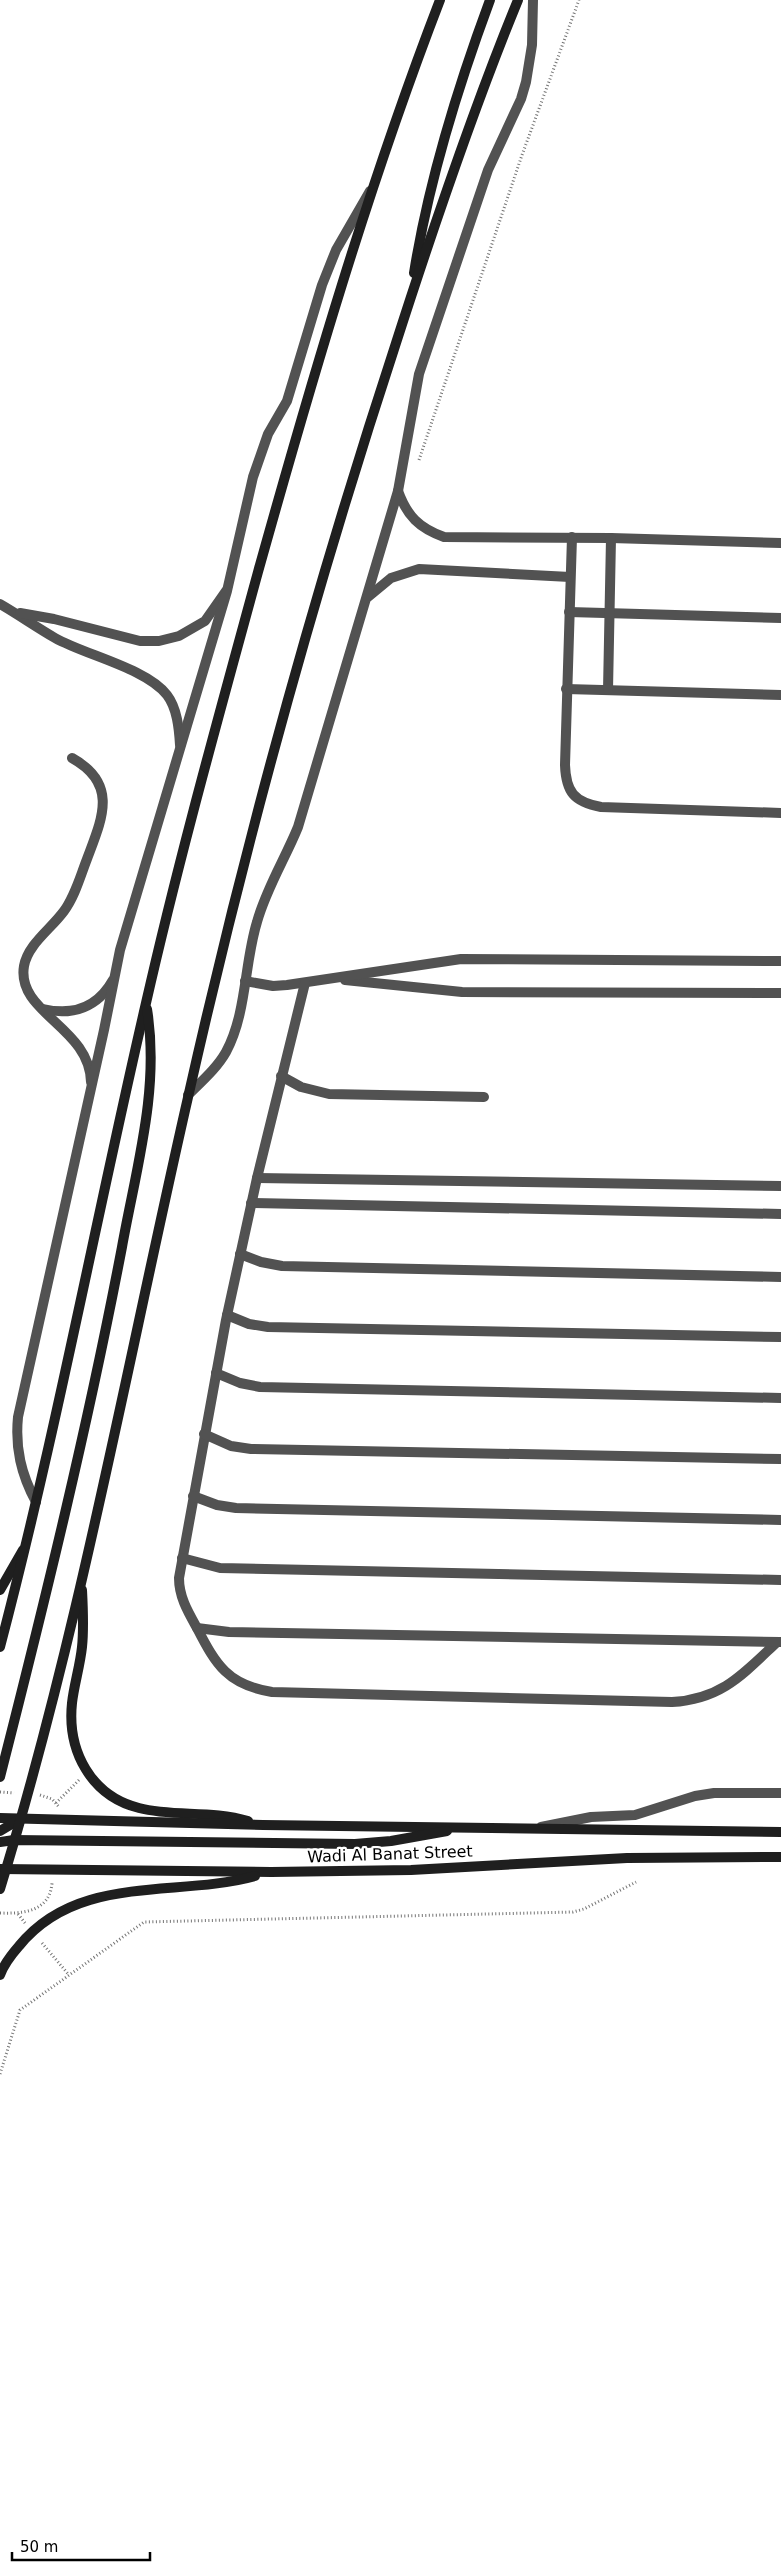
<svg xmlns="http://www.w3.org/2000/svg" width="781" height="2572" viewBox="0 0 781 2572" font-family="'DejaVu Sans',sans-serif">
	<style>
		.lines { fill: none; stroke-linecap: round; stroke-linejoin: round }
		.path { stroke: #747474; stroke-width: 3; stroke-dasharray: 1 2.5; stroke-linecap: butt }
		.lane { stroke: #525252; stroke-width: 10 }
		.street { stroke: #525252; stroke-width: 10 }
		.secondary { stroke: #1f1f1f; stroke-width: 10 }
		.labels { text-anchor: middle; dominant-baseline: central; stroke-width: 4.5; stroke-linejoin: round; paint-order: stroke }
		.street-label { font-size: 16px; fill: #000; stroke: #fff }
	</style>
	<rect width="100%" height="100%" fill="#fff"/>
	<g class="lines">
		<g class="path">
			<polyline points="419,460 522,155 579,0"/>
			<polyline points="0,1792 14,1793"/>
			<polyline points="40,1795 52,1799 59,1807"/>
			<polyline points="56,1803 79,1780"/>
			<path d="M0,1913C24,1914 50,1911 52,1883"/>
			<polyline points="18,1914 25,1923"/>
			<polyline points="42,1943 69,1975"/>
			<polyline points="0,2074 20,2010 144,1922 573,1912 584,1909 636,1882"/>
		</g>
		<g class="lane">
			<path d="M398,491C407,516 419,528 444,537L611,538L781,543"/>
			<path d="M572,537L565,765C566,792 574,802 601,807L781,813"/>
			<polyline points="368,597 391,578 419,569 570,577"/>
			<path d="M0,604C19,615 36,627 55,638C85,655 146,668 167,695C177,708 179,728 180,745"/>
			<polyline points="569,612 781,618"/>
			<polyline points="20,613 54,619 140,641 159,641 179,636 205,621 226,591"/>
			<polyline points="566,689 781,695"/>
			<polyline points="608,690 611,538"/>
			<path d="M72,758C119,784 102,819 87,859C80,877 75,896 64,911C51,929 28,944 24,966C16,1013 90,1027 91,1082"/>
			<polyline points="345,980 462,992 781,993"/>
			<polyline points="245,981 273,986 287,985 461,959 781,961"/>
			<path d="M305,983L257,1178L226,1320L179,1578C179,1597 188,1612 197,1628C216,1665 228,1685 272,1692L672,1702C722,1699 743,1674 777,1642"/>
			<path d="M43,1009C73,1016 98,1007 113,980"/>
			<polyline points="281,1076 301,1087 329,1094 484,1097"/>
			<polyline points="257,1178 781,1186"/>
			<polyline points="251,1203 781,1214"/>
			<polyline points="240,1254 261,1262 282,1266 781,1277"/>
			<polyline points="227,1315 249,1324 268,1327 781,1337"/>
			<polyline points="216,1373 240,1383 260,1387 781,1398"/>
			<polyline points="204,1434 231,1446 251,1449 781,1459"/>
			<polyline points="193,1496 217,1505 236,1508 781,1520"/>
			<polyline points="182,1558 220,1568 781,1580"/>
			<polyline points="197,1628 229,1632 780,1642"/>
			<polyline points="541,1827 591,1817 635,1815 695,1796 714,1793 781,1793"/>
		</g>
		<g class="street">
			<path d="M188,1095C202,1081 217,1068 226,1052C247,1013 244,964 257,922C266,889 285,859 298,827L398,491L419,374L488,170L521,99L526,82L532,45L533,0"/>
			<path d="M36,1502C21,1474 15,1448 18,1417L104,1030L120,950L227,591L253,477L268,434L287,401L322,285L336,250L370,191"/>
		</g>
		<g class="secondary">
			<path d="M414,273C429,179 457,89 490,0"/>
			<polyline points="0,1590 23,1550"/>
			<path d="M82,1590C83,1609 84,1628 82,1647C80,1666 74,1685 72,1703C67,1751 91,1796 139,1808C174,1817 211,1810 248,1821"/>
			<path d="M0,1647C56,1434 96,1218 146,1003C179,858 219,715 258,572C312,379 368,187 440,0"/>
			<path d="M0,1777C45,1601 88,1425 122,1247C136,1169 160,1089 147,1009"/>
			<polyline points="0,1818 263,1825 781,1832"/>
			<polyline points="0,1831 20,1819"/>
			<polyline points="0,1842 14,1840 355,1844 391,1841 447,1831"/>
			<polyline points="0,1869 271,1872 411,1870 627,1858 781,1857"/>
			<path d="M0,1889C80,1628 128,1359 189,1093C246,840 315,590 396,343C433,228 472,112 518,0"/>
			<path d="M0,1975C4,1964 12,1954 19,1946C78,1873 176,1898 255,1876"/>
		</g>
	</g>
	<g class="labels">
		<g class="street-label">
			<text transform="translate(390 1854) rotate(-2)">Wadi Al Banat Street</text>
		</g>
	</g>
	<path d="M12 2552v8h138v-8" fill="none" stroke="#000000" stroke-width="2.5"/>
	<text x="20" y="2552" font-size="15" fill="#000000" stroke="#ffffff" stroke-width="4" paint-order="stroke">50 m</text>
</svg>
